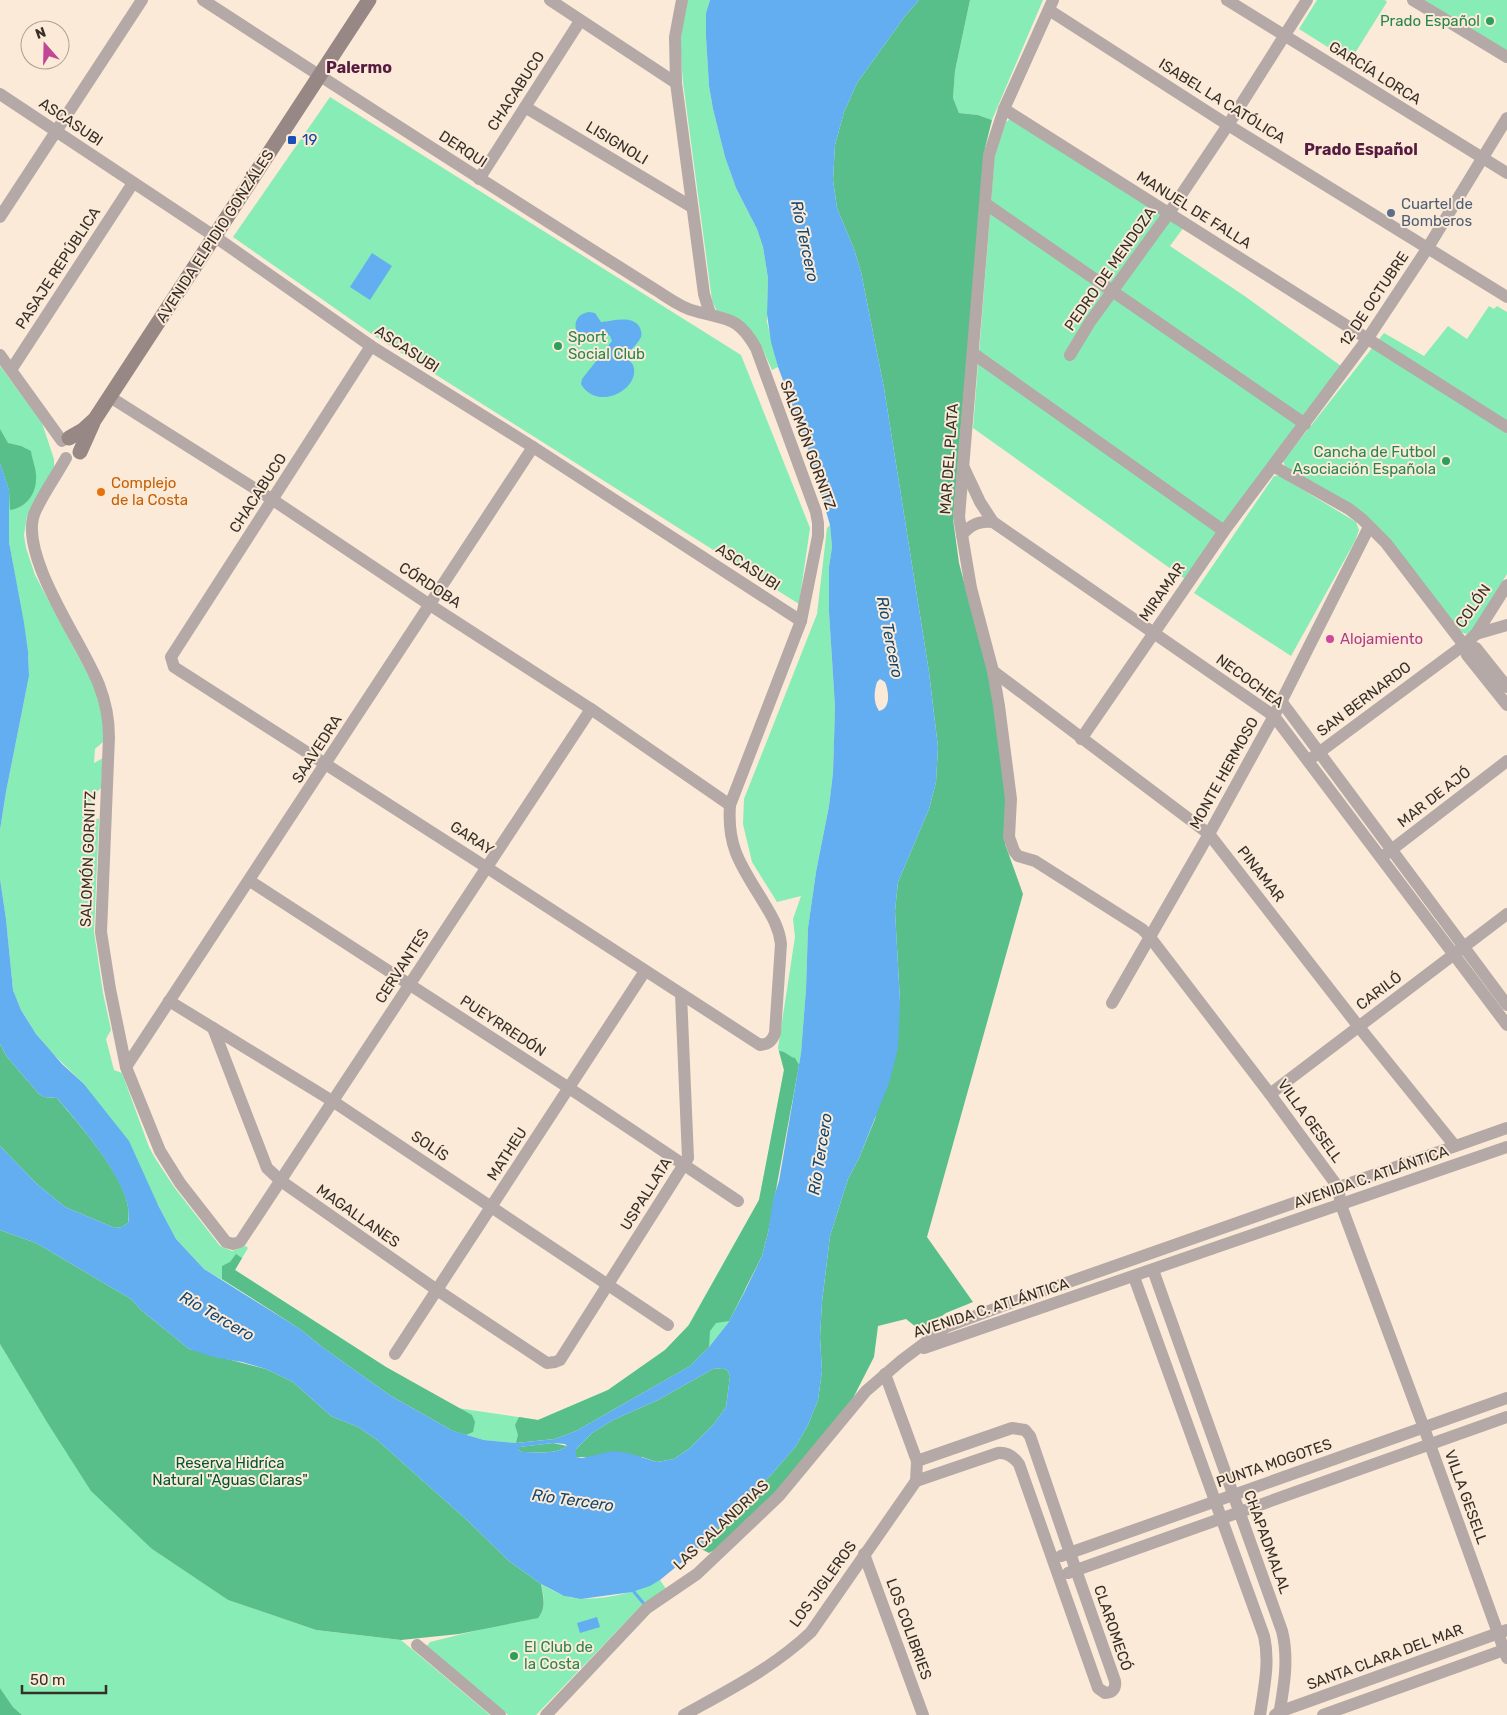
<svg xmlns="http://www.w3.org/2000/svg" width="1507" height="1715" viewBox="0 0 1507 1715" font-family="Rubik,sans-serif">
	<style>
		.green { fill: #87ecb5 }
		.forest { fill: #58bf8a }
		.water { fill: #62aef1; fill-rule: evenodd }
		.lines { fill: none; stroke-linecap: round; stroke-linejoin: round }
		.stream { stroke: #62aef1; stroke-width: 3 }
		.street { stroke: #b5a9a7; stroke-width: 12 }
		.secondary { stroke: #988885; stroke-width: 15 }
		.leisure-dot { fill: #2e9e5b; stroke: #fcead8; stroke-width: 2 }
		.transit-dot { fill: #1a4fb4; stroke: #fcead8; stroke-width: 2 }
		.service-dot { fill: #5c6f8a; stroke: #fcead8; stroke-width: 2 }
		.food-dot { fill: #e8710a; stroke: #fcead8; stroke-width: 2 }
		.hotel-dot { fill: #d1479c; stroke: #fcead8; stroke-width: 2 }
		.labels { text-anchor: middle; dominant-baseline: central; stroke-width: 4; stroke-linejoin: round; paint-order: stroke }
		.leisure-label { font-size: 15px; fill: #27864d; stroke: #fcead8; text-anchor: end }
		.street-label { font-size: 15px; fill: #363029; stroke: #fcead8 }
		.transit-label { font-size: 15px; fill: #164399; stroke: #fcead8; text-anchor: start }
		.service-label { font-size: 15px; fill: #4e5e75; stroke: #fcead8; text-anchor: start }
		.food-label { font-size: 15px; fill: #c56008; stroke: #fcead8; text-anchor: start }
		.hotel-label { font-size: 15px; fill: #b23c85; stroke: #fcead8; text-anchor: start }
		.park-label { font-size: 15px; fill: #015634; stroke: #fcead8 }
		.neighbourhood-label { font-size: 16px; font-weight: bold; fill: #561b41; stroke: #fcead8 }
		.water-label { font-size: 16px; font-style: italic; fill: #104873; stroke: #fcead8 }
	</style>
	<rect width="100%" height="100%" fill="#fcead8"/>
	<g class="green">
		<polygon points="686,0 710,0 706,13 706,37 709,86 713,109 725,157 736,188 757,229 763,247 768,278 767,322 778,367 772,370 760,343 717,312 712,300 683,82 680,43"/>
		<polygon points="970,0 1043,0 992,120 978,115 959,113 953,98 955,71"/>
		<polygon points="1317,0 1385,0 1387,2 1350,61 1299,29"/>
		<polygon points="1424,0 1507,0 1507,51"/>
		<polygon points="330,97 741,355 810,528 799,604 376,337 233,237"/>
		<polygon points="1010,119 1184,227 1170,246 1246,297 1341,366 1185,579 973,428 995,152 1006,122"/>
		<polygon points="1489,306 1494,309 1497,306 1507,312 1507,574 1471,632 1466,634 1461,632 1405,560 1285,466 1283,461 1384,333 1424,356 1448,326 1467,339"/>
		<polygon points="0,366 42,423 54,459 54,469 44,490 27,516 24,535 26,548 35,575 95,688 103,720 103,742 95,749 94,763 103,758 101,788 92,796 89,823 99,818 94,932 103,993 111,1030 106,1039 114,1070 122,1073 149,1147 155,1158 174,1187 220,1246 232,1251 246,1246 248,1248 235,1270 386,1367 457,1408 538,1420 608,1390 665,1350 688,1326 759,1200 784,1070 778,1048 795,937 793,919 801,896 777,902 752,862 743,824 744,799 817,614 827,528 830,525 832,547 829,567 829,612 835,707 833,773 829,806 816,872 808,928 806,989 801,1053 793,1099 744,1293 728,1323 709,1347 690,1366 654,1386 516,1443 484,1440 453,1431 256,1300 204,1269 176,1239 158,1205 83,1083 51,1052 36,1034 21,1010 13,990 6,919 0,879 0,830 6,792 29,676 28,651 9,542 9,490 0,463"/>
		<polygon points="1274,476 1280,476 1356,522 1359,530 1355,541 1291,656 1194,593"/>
		<polygon points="0,1344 45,1419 152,1549 228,1600 316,1630 401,1640 490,1715 22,1715 13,1707 0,1688"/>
		<path d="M660,1580L666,1589L642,1605L536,1715H508L426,1647L430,1642L540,1615C547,1605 543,1594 541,1584C548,1588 557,1593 565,1596C589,1604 639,1593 660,1580Z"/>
	</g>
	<g class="forest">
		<polygon points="919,0 970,0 955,71 953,98 959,113 978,115 992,120 985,148 953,519 959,563 991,684 1009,800 1005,844 1023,894 927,1237 973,1302 946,1313 921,1331 906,1319 878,1326 874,1357 851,1402 773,1497 716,1549 709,1553 699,1548 734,1510 770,1476 796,1446 808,1425 818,1400 822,1371 820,1337 822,1302 830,1236 848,1179 859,1158 875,1119 900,1001 895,911 898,882 929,809 936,782 938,747 929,672 884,388 861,272 854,249 837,208 833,180 835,145 844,112 857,83 905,16"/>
		<path d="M0,429L8,443L21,446L31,451C32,460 37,470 36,479C36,495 25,508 10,510L9,490L0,463Z"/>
		<path d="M0,1044L7,1057L39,1094L44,1097L57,1098C79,1125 137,1187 128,1223L122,1227L115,1228L65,1207L37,1184L0,1146Z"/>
		<path d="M779,1051C786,1051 789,1057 795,1058L799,1065L768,1233L762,1256L729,1321L716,1323L710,1331L709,1347L690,1366L576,1431L555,1439L516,1443L518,1435L515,1425L519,1417L538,1420L608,1390L665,1350L689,1325L759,1200L784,1070Z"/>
		<path d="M0,1230L36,1243L131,1299L141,1310L189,1349L266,1369L293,1382L331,1416L358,1427L376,1439L468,1521L509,1561L541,1584C543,1597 547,1607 538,1618L459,1634L401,1640L316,1630L228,1600L152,1549L91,1491L45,1419L0,1344Z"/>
		<polygon points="236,1254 242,1258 235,1270 386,1367 472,1415 475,1422 473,1432 466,1435 453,1431 391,1396 322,1347 300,1329 222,1279 222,1266 230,1262"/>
		<polygon points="723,1368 728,1371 730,1376 726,1407 713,1425 690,1448 674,1459 657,1462 642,1457 576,1457 576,1449 592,1433 613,1420 658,1400 713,1369"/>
		<path d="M553,1443L567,1446C556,1455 536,1452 522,1452L518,1450L519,1447Z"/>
		<polygon points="0,1688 13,1707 22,1715 0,1715"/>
	</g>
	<g class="water">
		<path d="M710,0H919L905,16L857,83L844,112L835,145L833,180L837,208L854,249L861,272L884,388L929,672L938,747L936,782L929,809L898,882L895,911L900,1001L898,1048L889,1083L859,1158L848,1179L830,1236L822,1302L820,1337L822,1371L818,1400L808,1425L796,1446L770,1476L734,1510L699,1548L660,1580L650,1586L632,1592L581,1599L564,1596L541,1584L509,1561L468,1521L376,1439L358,1427L331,1416L293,1382L266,1369L242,1362L213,1357L189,1349L141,1310L131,1299L36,1243L0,1230V1146L37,1184L65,1207L115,1228L122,1227L128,1223C137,1189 79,1124 57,1098L44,1097L39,1094L7,1057L0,1044V879L6,919L13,990L21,1010L36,1034L62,1064L83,1083L129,1141L158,1205L176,1239L204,1269L300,1329L322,1347L391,1396L453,1431L484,1440L516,1443L555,1439L576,1431L690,1366L709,1347L728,1323L744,1293L762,1256L768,1233L773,1200L779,1181L801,1053L806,989L808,928L816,872L829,806L833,773L835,707L829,612V567L832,547L830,525L805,439L778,367L771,342L767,314L768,278L763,247L757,229L736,188L725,157L713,109L709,86L706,37V13ZM880,679L885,682C889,691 891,709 879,711C873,702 874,692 877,682ZM723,1368L728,1371L730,1376L726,1407L713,1425L690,1448L674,1459L657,1462L628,1453L613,1451L582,1458L576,1457V1449L592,1433L613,1420L658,1400L713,1369ZM553,1443L565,1444L567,1446C556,1455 536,1452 522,1452L518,1450L520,1447Z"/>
		<polygon points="372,253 392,266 370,300 350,287"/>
		<path d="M589,312L595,313L601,322C613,321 631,315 639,326C641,329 642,334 641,337C638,344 630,350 625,356C627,358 631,362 633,365C642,388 598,413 581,384L582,379L612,341L610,336L607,334L579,336C572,325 576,314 589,312Z"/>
		<polygon points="0,463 9,490 9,542 24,623 28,651 29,676 6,792 0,830"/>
		<polygon points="597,1617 600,1627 580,1633 577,1623"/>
	</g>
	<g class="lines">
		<polyline class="stream" points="634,1592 645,1605"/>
		<g class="street">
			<path d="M203,0C354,98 506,196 659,292C670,299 682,308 695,311C727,320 738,316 756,348L816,512L818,523V536L801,621L730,805C727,846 740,864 761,898C770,913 779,926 781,944L775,1033C772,1041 769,1044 760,1045L486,867L174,667L171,657L371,346"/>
			<polyline points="550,0 676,83"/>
			<polyline points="682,0 675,37 676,83 704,294 710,314"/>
			<polyline points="1053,0 1004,109 989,155 959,517 971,588 993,671 999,706 1011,799 1009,837 1014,851 1018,856 1035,861 1142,929 1149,936 1270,1094 1338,1187 1341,1205 1424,1428 1507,1658"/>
			<polyline points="1227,0 1507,173"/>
			<polyline points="1413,0 1507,57"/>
			<polyline points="1049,10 1228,125 1507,297"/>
			<polyline points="0,94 214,236 371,346 533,447 801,621"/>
			<polyline points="525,107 692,207"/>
			<polyline points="1004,109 1507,427"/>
			<polyline points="479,179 580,21"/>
			<polyline points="986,204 1305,424"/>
			<polyline points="0,217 142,0"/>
			<polyline points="974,354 1224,531"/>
			<polyline points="0,355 62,441"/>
			<polyline points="1070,355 1090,322 1169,213 1228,125 1307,0"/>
			<polyline points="11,370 133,183"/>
			<polyline points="110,397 273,500 430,605 591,709 730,805"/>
			<path d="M66,458C58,473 36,504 33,518C23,562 83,644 99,685C106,703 109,719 109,737L101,932L110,989L126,1067L160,1151L180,1183L226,1242L233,1244L240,1242L591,709"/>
			<polyline points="1273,466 1349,509 1362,519 1386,543 1464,645 1467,655 1507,705"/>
			<polyline points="964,468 980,502 993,522 1274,716 1507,1025"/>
			<path d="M962,535C971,524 979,521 993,522"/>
			<polyline points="1476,634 1507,625"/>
			<polyline points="1464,645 1476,648 1507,687"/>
			<polyline points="993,671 1209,834 1359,1027 1455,1146"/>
			<polyline points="1281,701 1507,1005"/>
			<polyline points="1081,739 1224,531 1368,338 1427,249 1507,118"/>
			<polyline points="1313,757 1464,645 1476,634 1507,585"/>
			<polyline points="1386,854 1507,761"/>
			<polyline points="250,881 569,1088 738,1201"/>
			<polyline points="169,1001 334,1102 668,1325"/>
			<polyline points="1112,1003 1209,834 1274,716 1369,527"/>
			<polyline points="213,1028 267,1168 281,1181 437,1290 547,1363 555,1362 560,1360 688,1158 681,994"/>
			<polyline points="126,1067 533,447"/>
			<polyline points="1270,1094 1507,914"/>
			<path d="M1153,1270L1282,1631C1289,1658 1284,1687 1279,1715"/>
			<path d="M1134,1277L1264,1636C1270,1662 1264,1688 1260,1715"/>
			<polyline points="924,1348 1507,1147"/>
			<polyline points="395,1354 645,971"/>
			<path d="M916,1481L998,1453C1007,1452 1013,1456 1019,1464L1098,1688L1105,1693C1113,1693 1116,1688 1115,1681L1070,1553L1030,1436L1025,1430L1012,1428L917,1461"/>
			<polyline points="864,1554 923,1715"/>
			<polyline points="1061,1556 1507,1398"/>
			<polyline points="1068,1573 1507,1417"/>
			<polyline points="417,1645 500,1715"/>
			<polyline points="546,1715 647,1608 697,1574 779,1496 866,1391 902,1360 946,1327 1029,1296 1507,1128"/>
			<path d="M684,1715C729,1690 773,1668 811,1632L916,1481L917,1461L885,1374"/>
			<polyline points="1275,1715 1279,1712 1507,1630"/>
			<polyline points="1323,1715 1507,1649"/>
		</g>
		<g class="secondary">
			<polyline points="69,438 83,430 95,419 369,0"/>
			<polyline points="80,452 93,423"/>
		</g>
	</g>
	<g class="leisure-dot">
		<circle cx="1490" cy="21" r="5"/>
		<circle cx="558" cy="346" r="5"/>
		<circle cx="1446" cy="461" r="5"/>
		<circle cx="514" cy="1656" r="5"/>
	</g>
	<rect class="transit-dot" x="287" y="135" width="10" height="10" rx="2.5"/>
	<circle class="service-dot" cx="1391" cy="213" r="5"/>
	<circle class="food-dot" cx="101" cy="492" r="5"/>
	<circle class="hotel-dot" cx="1330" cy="639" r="5"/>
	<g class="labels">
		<g class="leisure-label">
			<text x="1480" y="21">Prado Español</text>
			<text x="568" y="337" text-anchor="start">Sport<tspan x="568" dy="17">Social Club</tspan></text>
			<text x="1436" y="452">Cancha de Futbol<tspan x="1436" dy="17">Asociación Española</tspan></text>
			<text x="524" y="1647" text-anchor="start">El Club de<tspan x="524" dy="17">la Costa</tspan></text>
		</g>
		<g class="street-label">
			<text transform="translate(1375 73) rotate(32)">GARCÍA LORCA</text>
			<text transform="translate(516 91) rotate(-57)">CHACABUCO</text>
			<text transform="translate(1222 101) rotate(32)">ISABEL LA CATÓLICA</text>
			<text transform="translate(71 122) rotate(34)">ASCASUBI</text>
			<text transform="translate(617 143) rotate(31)">LISIGNOLI</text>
			<text transform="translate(463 149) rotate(33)">DERQUI</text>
			<text transform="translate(1194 210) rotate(32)">MANUEL DE FALLA</text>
			<text transform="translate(215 236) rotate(-57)">AVENIDA ELPIDIO GONZÁLES</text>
			<text transform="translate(58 268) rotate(-57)">PASAJE REPÚBLICA</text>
			<text transform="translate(1110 269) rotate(-55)">PEDRO DE MENDOZA</text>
			<text transform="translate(1374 299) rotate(-56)">12 DE OCTUBRE</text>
			<text transform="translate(407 349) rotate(33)">ASCASUBI</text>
			<text transform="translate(808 445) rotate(70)">SALOMÓN GORNITZ</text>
			<text transform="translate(949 459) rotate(-86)">MAR DEL PLATA</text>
			<text transform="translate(258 493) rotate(-57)">CHACABUCO</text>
			<text transform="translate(748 567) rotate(33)">ASCASUBI</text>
			<text transform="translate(430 585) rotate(33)">CÓRDOBA</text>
			<text transform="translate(1162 592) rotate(-55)">MIRAMAR</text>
			<text transform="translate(1473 606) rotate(-55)">COLÓN</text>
			<text transform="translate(1250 681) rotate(36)">NECOCHEA</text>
			<text transform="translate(1364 699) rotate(-37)">SAN BERNARDO</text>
			<text transform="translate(317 749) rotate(-57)">SAAVEDRA</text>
			<text transform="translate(1224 773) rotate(-61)">MONTE HERMOSO</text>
			<text transform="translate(1434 797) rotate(-38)">MAR DE AJÓ</text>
			<text transform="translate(472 838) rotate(33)">GARAY</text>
			<text transform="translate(88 859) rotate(-88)">SALOMÓN GORNITZ</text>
			<text transform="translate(1261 874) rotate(52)">PINAMAR</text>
			<text transform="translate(402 966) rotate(-57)">CERVANTES</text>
			<text transform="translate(1379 991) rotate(-37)">CARILÓ</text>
			<text transform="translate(503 1026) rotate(33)">PUEYRREDÓN</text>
			<text transform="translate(1310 1121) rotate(54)">VILLA GESELL</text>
			<text transform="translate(430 1146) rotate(34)">SOLÍS</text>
			<text transform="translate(507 1154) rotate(-57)">MATHEU</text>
			<text transform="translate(1371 1177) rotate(-19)">AVENIDA C. ATLÁNTICA</text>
			<text transform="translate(646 1194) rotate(-58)">USPALLATA</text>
			<text transform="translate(358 1216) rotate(35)">MAGALLANES</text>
			<text transform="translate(991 1308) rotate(-18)">AVENIDA C. ATLÁNTICA</text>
			<text transform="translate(1274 1463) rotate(-19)">PUNTA MOGOTES</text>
			<text transform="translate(1466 1497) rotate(70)">VILLA GESELL</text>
			<text transform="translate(721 1525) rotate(-43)">LAS CALANDRIAS</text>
			<text transform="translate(1267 1542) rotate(70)">CHAPADMALAL</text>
			<text transform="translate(823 1584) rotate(-54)">LOS JIGLEROS</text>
			<text transform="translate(1113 1628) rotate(71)">CLAROMECÓ</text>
			<text transform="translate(909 1629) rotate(70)">LOS COLIBRIES</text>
			<text transform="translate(1385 1657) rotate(-20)">SANTA CLARA DEL MAR</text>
		</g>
		<g class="transit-label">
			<text x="302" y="140">19</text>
		</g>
		<g class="service-label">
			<text x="1401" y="204">Cuartel de<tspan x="1401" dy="17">Bomberos</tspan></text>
		</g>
		<g class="food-label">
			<text x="111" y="483">Complejo<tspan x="111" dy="17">de la Costa</tspan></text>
		</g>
		<g class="hotel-label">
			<text x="1340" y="639">Alojamiento</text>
		</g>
		<g class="park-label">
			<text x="230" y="1463">Reserva Hidríca<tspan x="230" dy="17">Natural "Aguas Claras"</tspan></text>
		</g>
		<g class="neighbourhood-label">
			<text x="359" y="67">Palermo</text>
			<text x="1361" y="149">Prado Español</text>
		</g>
		<g class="water-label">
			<text transform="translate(805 241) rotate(78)">Río Tercero</text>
			<text transform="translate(890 637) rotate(79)">Río Tercero</text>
			<text transform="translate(820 1154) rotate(-81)">Río Tercero</text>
			<text transform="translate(217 1316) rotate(30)">Río Tercero</text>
			<text transform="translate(573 1500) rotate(8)">Río Tercero</text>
		</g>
	</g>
	<g transform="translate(45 45) rotate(340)"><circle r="24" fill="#fcead8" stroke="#ada092"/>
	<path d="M0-4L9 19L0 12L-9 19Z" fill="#c24696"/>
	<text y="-8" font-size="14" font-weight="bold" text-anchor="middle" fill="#363029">N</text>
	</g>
	<path d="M22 1685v8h84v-8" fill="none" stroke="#363029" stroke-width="2.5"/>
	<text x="30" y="1685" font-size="15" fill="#363029" stroke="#fcead8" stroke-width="4" paint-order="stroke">50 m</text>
</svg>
